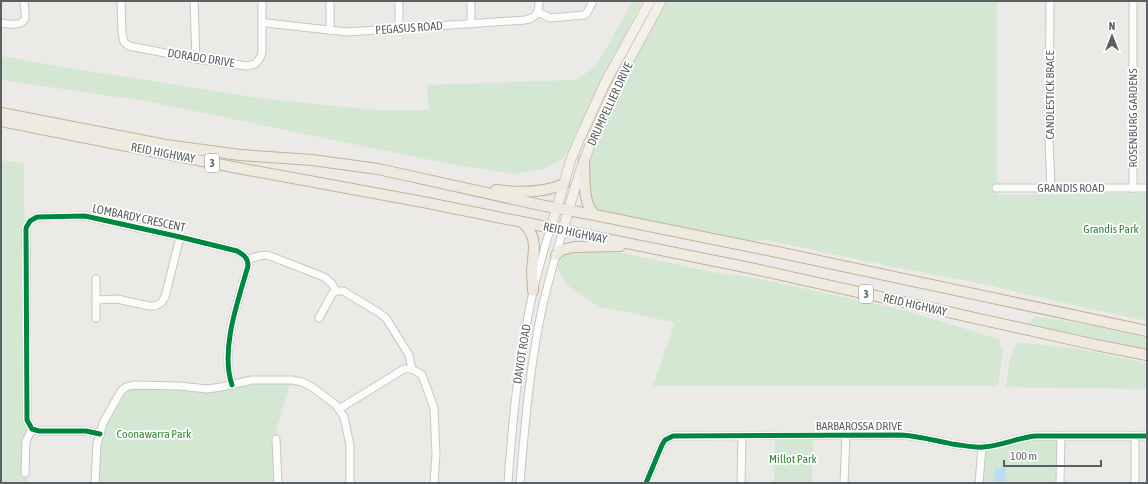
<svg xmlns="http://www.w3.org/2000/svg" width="1148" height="484" viewBox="0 0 1148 484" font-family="'Asap Condensed',sans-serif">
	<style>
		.green { fill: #d4e7d2 }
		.water { fill: #badff5 }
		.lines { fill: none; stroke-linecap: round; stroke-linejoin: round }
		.minor-casing { stroke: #c7c7c7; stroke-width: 9 }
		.major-casing { stroke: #d2c9b4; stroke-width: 11 }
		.highway-casing { stroke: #c2b294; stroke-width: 12 }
		.minor { stroke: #fcfcfb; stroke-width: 7 }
		.major { stroke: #f2f0e8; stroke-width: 9 }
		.highway { stroke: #eeeae1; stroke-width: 10 }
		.cycleway-casing { stroke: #fff; stroke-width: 8 }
		.cycleway { stroke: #00873e; stroke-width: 5 }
		.labels { text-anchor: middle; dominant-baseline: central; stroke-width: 3.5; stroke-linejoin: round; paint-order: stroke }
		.shield { fill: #fff; stroke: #8d8f92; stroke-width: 1 }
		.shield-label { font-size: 11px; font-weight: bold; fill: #5c5f64 }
		.street-label { font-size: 12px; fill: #5c5f64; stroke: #fff }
		.park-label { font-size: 12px; fill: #398639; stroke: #fff }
	</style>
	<rect width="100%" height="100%" fill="#ebeae6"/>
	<g class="green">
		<polygon points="633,1 642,1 563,159 544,169 515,174 450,164 146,101 1,80 1,56 63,67 266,99 375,110 429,110 427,85 576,80 596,66"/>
		<polygon points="662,1 997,1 997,195 1147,193 1147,321 964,280 889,266 767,240 753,241 591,212 584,160"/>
		<polygon points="1,160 24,164 27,483 1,483"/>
		<polygon points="584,251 622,253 722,274 751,277 903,310 999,339 1003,351 998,386 653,386 675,323 614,309 601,308 567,285 557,267 563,255"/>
		<polygon points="1035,316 1147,335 1147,349 1025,325 1031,322"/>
		<polygon points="1017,342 1078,349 1147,363 1147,389 1006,387 1010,358"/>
		<polygon points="252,380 291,380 276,432 278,483 95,483 100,433 126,387 207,389"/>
		<polygon points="775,435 813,436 812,483 774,483"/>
		<polygon points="1061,436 1060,483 979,483 982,447 1012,441"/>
	</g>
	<polygon class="water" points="995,467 1006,468 1006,481 1005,483 994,483"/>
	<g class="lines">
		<defs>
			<g id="minor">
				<polyline points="121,1 122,33 124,42 129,46 196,59 247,66 255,64 260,58 262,53 262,1"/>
				<polyline points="194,1 196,59"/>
				<polyline points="330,1 330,30"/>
				<polyline points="399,1 399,28"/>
				<polyline points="471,1 471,24"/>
				<polyline points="1050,1 1049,140 1051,188"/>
				<polyline points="1133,1 1133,188"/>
				<polyline points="538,12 550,18 584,15 587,13 593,1"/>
				<path d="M1,23C7,24 23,27 25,18C26,13 24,6 24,1"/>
				<path d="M266,23L347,32L525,20C537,18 539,12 539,1"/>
				<polyline points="996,188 1147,188"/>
				<path d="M247,260C255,257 262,254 270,256L324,277L332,284L336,291"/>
				<polyline points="96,279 96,318"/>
				<polyline points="336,291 343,291 378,312 386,318 409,355 412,369"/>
				<polyline points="96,300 117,299 149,306 155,306 161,303 165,297 180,237"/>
				<polyline points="319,318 332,294 336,291"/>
				<polyline points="339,409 404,369 412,369 422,375 434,408 436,454 434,483"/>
				<path d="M100,434L86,431H39L32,429L27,420L26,228L30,221L37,217L85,216L180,237L237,251C244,255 248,258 248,266C238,301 220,350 232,385"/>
				<polyline points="276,439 278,483"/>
				<polyline points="25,473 26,441 32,429"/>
				<polyline points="95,483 97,444 100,434 103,423 121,391 126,387 133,385 180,386 207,389 221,387 252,380 292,380 302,382 312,387 336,405 344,417 350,445 350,483"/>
				<path d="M508,483C513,413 520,343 537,275C542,259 545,243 551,228"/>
				<path d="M520,483C525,423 530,363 543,304C549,279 556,255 563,230"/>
				<path d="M646,483L662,445L665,440L673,436L900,435C917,436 934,440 952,444C962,445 973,448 983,447C1001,446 1017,438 1035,436H1147"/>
				<polyline points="741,483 742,436"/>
				<polyline points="844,483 846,435"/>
				<polyline points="979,483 982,447"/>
				<polyline points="1060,483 1061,436"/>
				<polyline points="1135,483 1135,436"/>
			</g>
			<g id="major">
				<polyline points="551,228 571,159 579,140 606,81 650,1"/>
				<path d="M563,230C574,188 588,146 606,107C622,70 643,36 661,1"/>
			</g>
			<g id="highway">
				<polyline points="1,113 166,145 240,155 312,160 378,169 545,206 595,215 782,253 1147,331"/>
				<polyline points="1,121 238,168 423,202 750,268 1096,345 1147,355"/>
				<path d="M584,160C585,177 582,204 595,215"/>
				<path d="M496,190C518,193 543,193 564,184"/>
				<path d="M522,222C538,236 534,250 532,269C532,276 533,284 533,291"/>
				<polyline points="556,255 561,250 574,247 620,246"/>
			</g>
		</defs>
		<use href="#minor" class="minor-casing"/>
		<use href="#major" class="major-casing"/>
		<use href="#highway" class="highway-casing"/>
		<use href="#minor" class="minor"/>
		<use href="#major" class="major"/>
		<use href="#highway" class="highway"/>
		<defs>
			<g id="cycleway">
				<path d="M100,434L86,431H39L32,429L27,420L26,228L30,221L37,217L85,216L180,237L237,251C244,255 248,258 248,266C238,301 220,350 232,385"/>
				<path d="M646,483L662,445L665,440L673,436L900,435C917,436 934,440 952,444C962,445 973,448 983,447C1001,446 1017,438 1035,436H1147"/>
			</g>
		</defs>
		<use href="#cycleway" class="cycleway-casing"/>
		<use href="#cycleway" class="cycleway"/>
	</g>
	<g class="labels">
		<g class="shield">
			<rect x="205" y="154" width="14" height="18" rx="3"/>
			<rect x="859" y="285" width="14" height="18" rx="3"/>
		</g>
		<g class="shield-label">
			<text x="212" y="163">3</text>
			<text x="866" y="294">3</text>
		</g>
		<g class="street-label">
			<text transform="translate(409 28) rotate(-4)">PEGASUS ROAD</text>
			<text transform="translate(201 58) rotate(9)">DORADO DRIVE</text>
			<text transform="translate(1050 95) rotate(-90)">CANDLESTICK BRACE</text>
			<text transform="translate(610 104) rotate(-65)">DRUMPELLIER DRIVE</text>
			<text transform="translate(1133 118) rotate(-90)">ROSENBURG GARDENS</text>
			<text transform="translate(163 153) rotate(11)">REID HIGHWAY</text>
			<text x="1071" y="188">GRANDIS ROAD</text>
			<text transform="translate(139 218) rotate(12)">LOMBARDY CRESCENT</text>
			<text transform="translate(575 233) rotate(12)">REID HIGHWAY</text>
			<text transform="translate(915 305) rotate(13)">REID HIGHWAY</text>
			<text transform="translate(522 354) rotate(-81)">DAVIOT ROAD</text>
			<text x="859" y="426">BARBAROSSA DRIVE</text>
		</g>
		<g class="park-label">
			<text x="1111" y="229">Grandis Park</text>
			<text x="154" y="434">Coonawarra Park</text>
			<text x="793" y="459">Millot Park</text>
		</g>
	</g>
	<rect width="1148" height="484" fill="none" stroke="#5c5f64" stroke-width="4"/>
	<g transform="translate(1112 36)" stroke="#ffffff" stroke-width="3" paint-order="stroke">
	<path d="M0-3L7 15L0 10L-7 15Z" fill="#5c5f64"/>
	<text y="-6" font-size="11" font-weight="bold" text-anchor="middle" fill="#5c5f64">N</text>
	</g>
	<path d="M1004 460v6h97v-6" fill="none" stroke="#5c5f64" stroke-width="2"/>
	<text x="1010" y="460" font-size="12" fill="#5c5f64" stroke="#ffffff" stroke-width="3" paint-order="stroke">100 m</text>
</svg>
